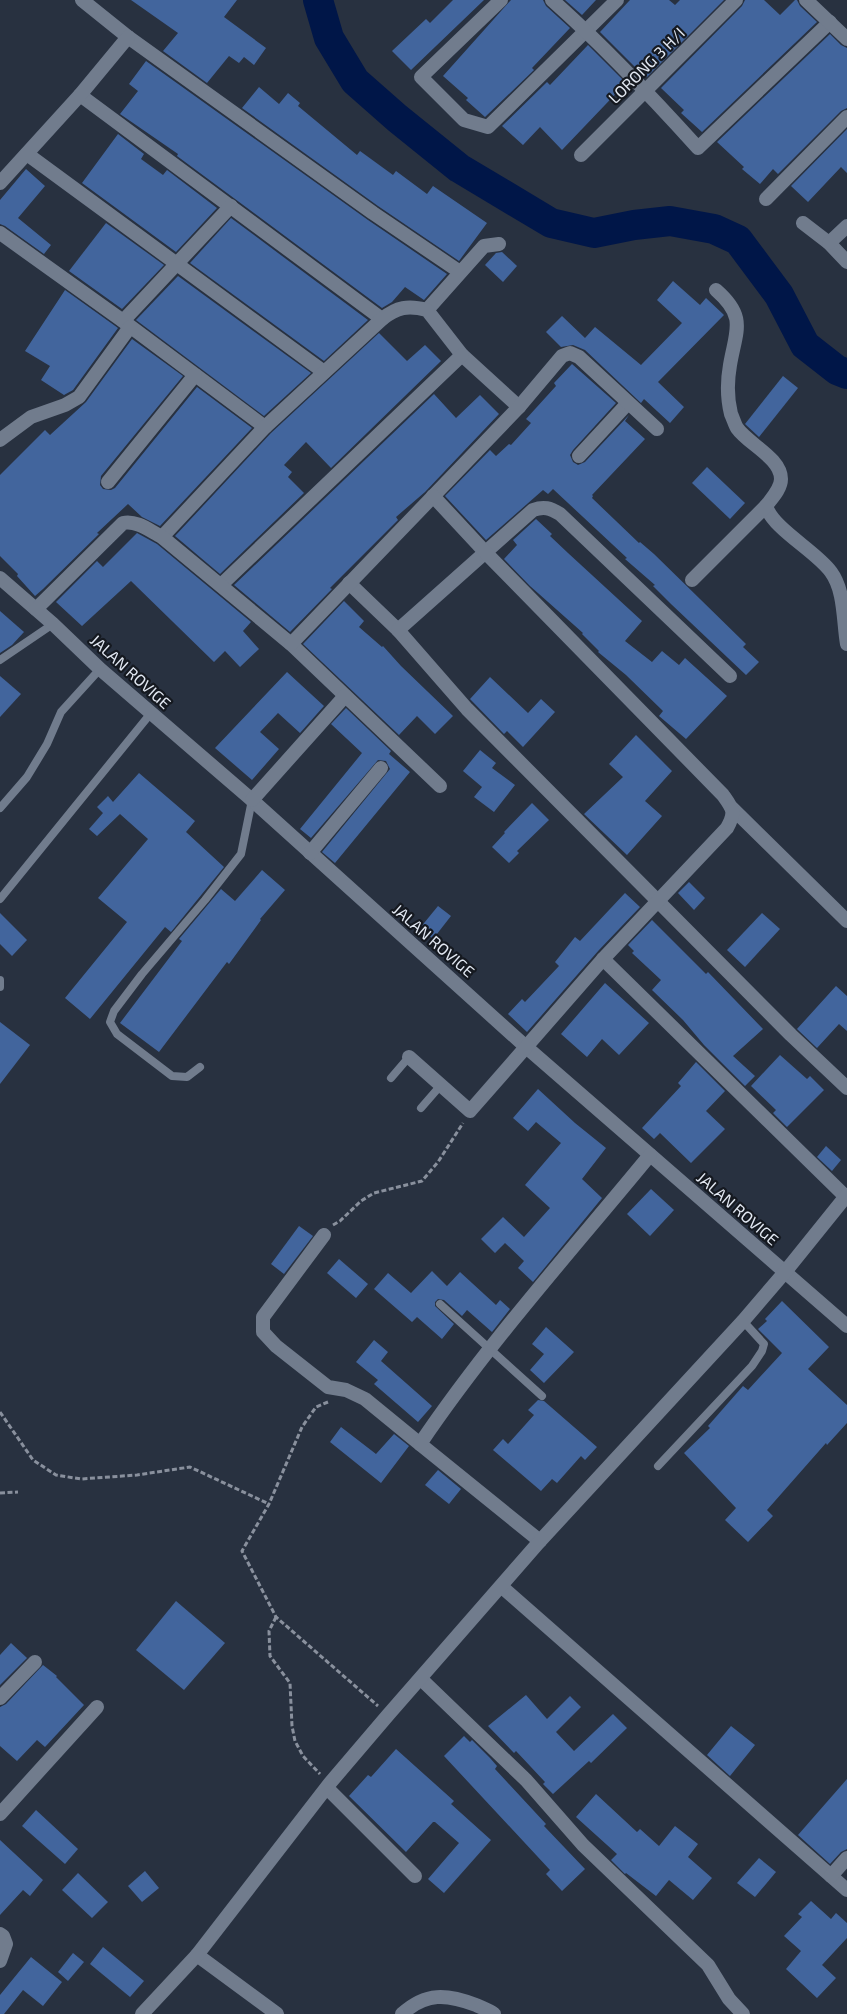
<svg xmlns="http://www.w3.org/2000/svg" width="847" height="2014" viewBox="0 0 847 2014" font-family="'Exo 2',sans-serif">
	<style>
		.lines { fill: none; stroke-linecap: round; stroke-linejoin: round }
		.river { stroke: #001648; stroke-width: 30 }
		.building { fill: #42659d }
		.path { stroke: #89909d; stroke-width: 3; stroke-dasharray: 5 2.5; stroke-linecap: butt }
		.service { stroke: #717c8d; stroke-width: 8 }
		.minor { stroke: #717c8d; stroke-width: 14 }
		.labels { text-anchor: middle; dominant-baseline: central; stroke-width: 4.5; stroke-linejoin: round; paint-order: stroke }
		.street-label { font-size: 16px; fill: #e2e8f2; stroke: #151920 }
	</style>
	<rect width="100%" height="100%" fill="#283140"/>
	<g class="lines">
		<polyline class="river" points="318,0 329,38 355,81 397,118 459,168 551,223 594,233 634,225 670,221 714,229 738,240 779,295 805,345 837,370 847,374"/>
	</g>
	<g class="building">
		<polygon points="131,0 237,0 224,17 266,48 254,65 244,57 239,63 229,56 207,83 163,51 178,33"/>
		<polygon points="453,0 484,0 411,70 392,51 426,19 430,23"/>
		<polygon points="511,0 543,0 546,6 570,28 532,68 534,70 485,117 466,100 468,98 443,76"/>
		<polygon points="565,0 596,0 582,15"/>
		<polygon points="630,0 669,0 675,5 680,0 724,0 647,77 638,70 600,32"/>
		<polygon points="745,0 764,0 780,15 795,0 797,0 800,6 817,22 702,132 681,113 684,110 661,88 742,6"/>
		<polygon points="830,34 841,45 847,48 847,108 841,111 778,174 773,169 760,184 742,169 744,167 717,142"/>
		<polygon points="588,45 626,83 562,150 540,127 523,145 502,126 547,82 550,85"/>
		<polygon points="146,61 368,220 447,274 424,300 405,287 392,302 382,308 177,156 178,154 120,114 138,91 129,84"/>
		<polygon points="259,87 279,104 288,93 300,103 298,106 357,155 360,151 393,175 396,171 427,194 433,186 487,223 459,261 378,206 242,108"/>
		<polygon points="847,129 847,173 841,167 808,202 791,186"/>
		<polygon points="118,134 144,154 141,159 163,175 167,170 217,208 176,252 82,183"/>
		<polygon points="26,169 45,186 18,218 51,245 44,254 5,226 0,224 0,200"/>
		<polygon points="231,218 368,320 324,361 190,263"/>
		<polygon points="106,223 164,265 122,309 69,271"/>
		<polygon points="502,252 517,266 503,282 485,265 496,253"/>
		<polygon points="178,276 311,373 264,416 136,320"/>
		<polygon points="673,281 700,305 706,298 724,315 658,382 684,407 670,423 644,399 641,403 585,350 573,345 561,347 546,332 562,316 585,338 595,327 641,365 682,323 657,300"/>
		<polygon points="65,290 118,328 73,390 64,395 41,380 50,366 25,351"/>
		<polygon points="379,333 407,361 425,345 441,361 331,468 306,442 284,465 292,472 288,477 304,493 220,574 175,536 271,433"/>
		<polygon points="132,339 183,376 101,476 100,485 103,489 111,490 115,488 197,387 252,428 160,526 142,517 128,504 97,533 99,534 43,589 35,596 17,576 18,574 0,556 0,475 45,430 50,435 86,402"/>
		<polygon points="572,364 616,403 573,450 570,455 573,462 578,465 585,462 629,415 625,421 645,439 592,495 593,496 592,498 639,543 640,542 654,554 746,644 743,647 759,662 746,675 671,604 653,586 655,585 625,559 627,558 553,489 548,494 543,490 486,540 445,496 490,450 496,456 509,444 511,445 531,423 526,419 556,386 554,383"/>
		<polygon points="783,376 798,388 759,437 745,424"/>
		<polygon points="434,394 456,418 480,395 499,414 425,492 396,517 398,520 330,588 332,589 290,632 234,585"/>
		<polygon points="707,467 745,503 730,519 692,483"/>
		<polygon points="536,519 552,534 550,536 568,553 642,621 625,641 652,662 662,651 679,665 685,658 727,696 686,739 659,716 663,711 626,675 598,652 599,651 582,634 583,633 530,586 504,559 517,545 513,540"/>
		<polygon points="137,533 157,544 251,622 243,631 259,649 240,667 225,651 214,662 131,581 82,626 56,602 97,561 103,567"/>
		<polygon points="344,601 364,621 359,627 382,647 383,646 401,666 453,716 435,734 417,716 399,735 303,644"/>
		<polygon points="0,611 24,632 12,645 0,653"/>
		<polygon points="287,672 324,706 300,733 278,713 260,732 279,749 252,780 215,748"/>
		<polygon points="0,676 21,694 0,717"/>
		<polygon points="490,677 528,713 541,699 555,712 523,747 507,731 504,734 470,699"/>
		<polygon points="346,708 391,751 389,754 410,772 335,863 322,852 390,769 386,761 378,760 311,838 300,829 362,753 331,724"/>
		<polygon points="636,735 672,771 645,801 662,816 627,855 584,814 623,777 609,764"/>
		<polygon points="480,750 496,763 492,768 515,785 494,812 474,797 482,787 463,771"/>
		<polygon points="139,773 195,821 186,832 224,867 171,932 165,927 90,1019 65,998 127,922 98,898 148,839 120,814 97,836 89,829 103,813 97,807 108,796 113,802"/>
		<polygon points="532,803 549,820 517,851 519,853 509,863 492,847 505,833 504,832"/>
		<polygon points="262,870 285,890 260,919 261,920 229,964 227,962 159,1052 120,1023 182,941 179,939 221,889 235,901"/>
		<polygon points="689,882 705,898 694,910 678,893"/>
		<polygon points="625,893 640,907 599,950 527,1032 508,1014 522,999 525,1002 559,966 555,962 575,937 580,941"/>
		<polygon points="438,906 451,916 433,939 420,928"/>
		<polygon points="0,913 27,940 12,956 0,944"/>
		<polygon points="762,913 780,929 745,967 727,950"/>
		<polygon points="652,920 706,974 708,972 763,1029 733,1056 755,1076 745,1086 704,1045 683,1020 652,990 661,980 632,953 634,951 628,945"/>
		<polygon points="605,983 649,1023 619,1055 602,1039 587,1057 561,1034"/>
		<polygon points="836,986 847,996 847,1031 839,1024 817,1048 797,1029"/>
		<polygon points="0,1022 30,1045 0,1084"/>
		<polygon points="780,1055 807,1079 810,1076 824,1090 787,1127 773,1113 776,1110 751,1086"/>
		<polygon points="696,1062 725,1091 706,1111 725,1129 691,1163 660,1133 654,1139 642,1128 681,1086 678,1083"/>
		<polygon points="538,1089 575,1123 606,1148 582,1179 602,1198 533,1282 518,1268 524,1261 505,1243 495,1253 481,1239 503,1217 524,1237 550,1208 525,1185 561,1143 536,1122 528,1131 513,1118"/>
		<polygon points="826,1146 841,1160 832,1171 817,1157"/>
		<polygon points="651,1189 674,1210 650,1236 627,1214"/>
		<polygon points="299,1226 313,1236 284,1274 271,1264"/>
		<polygon points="339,1259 368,1284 356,1298 327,1273"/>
		<polygon points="432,1271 447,1286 460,1272 496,1305 500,1300 510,1309 492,1332 467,1310 462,1316 444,1300 438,1299 435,1302 435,1306 454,1324 442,1339 417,1317 412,1322 374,1289 388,1273 411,1293"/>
		<polygon points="782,1301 829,1347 808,1369 847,1405 847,1423 827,1445 826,1443 767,1510 773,1516 748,1542 725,1520 736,1508 684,1453 710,1428 708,1426 743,1386 748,1390 782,1353 758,1329 767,1321 765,1319"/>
		<polygon points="546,1327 574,1352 544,1383 530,1370 544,1354 532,1344"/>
		<polygon points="374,1340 388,1352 381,1361 432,1406 418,1422 374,1384 378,1380 356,1362"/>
		<polygon points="538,1400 544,1401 597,1447 585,1460 581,1456 557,1483 552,1479 541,1491 493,1450 503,1439 508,1444 534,1415 528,1410"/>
		<polygon points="341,1427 376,1454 394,1434 409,1446 381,1483 330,1442"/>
		<polygon points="438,1470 461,1489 449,1504 425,1485"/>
		<polygon points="176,1601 225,1643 184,1690 136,1650"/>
		<polygon points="11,1643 27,1658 0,1685 0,1655"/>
		<polygon points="43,1665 57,1676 56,1677 84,1705 45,1747 37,1740 17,1761 0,1746 0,1707 6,1704"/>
		<polygon points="526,1695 547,1719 570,1696 581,1707 556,1732 574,1751 613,1714 627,1728 591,1763 589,1761 553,1794 543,1784 545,1782 516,1751 514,1753 488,1726"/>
		<polygon points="731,1726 755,1745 730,1776 707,1755"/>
		<polygon points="464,1736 470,1742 472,1740 490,1758 497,1766 495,1769 546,1824 544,1826 585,1869 562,1891 546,1874 550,1870 444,1756"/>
		<polygon points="396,1749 454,1801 451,1804 491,1840 444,1893 428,1879 459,1843 435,1822 433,1822 406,1852 349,1796 368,1775 371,1777"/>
		<polygon points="847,1779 847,1849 841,1852 830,1864 798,1835"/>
		<polygon points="596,1794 637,1832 640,1829 659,1846 675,1826 698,1844 688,1857 712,1878 693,1900 669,1880 656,1896 626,1873 625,1874 611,1860 617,1854 576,1817"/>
		<polygon points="36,1810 78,1849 65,1864 22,1826"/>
		<polygon points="0,1840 43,1880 30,1896 23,1890 0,1915"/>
		<polygon points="759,1858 776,1872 755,1897 737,1883"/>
		<polygon points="145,1871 159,1888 142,1902 128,1886"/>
		<polygon points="78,1873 108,1902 92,1918 62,1890"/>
		<polygon points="811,1901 831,1919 836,1913 847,1923 847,1938 822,1965 836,1978 817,1998 786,1969 801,1951 784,1936 802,1917 798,1914"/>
		<polygon points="103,1947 144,1981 130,1997 90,1964"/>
		<polygon points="73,1953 84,1962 68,1981 58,1972"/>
		<polygon points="31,1957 62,1982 43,2006 23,1990 4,2014 0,2014 0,1995"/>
	</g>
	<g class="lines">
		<g class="path">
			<polyline points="333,1225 340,1221 361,1201 374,1193 422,1181 438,1162 463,1123"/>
			<polyline points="328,1402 316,1407 302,1427 269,1504 242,1551 276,1617 378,1706"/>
			<polyline points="0,1412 33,1460 56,1475 81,1479 137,1475 190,1467 269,1504"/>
			<polyline points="0,1493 18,1492"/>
			<polyline points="276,1617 269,1631 270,1656 290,1683 292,1726 295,1741 303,1756 320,1774"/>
		</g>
		<g class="service">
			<polyline points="0,660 53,624"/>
			<polyline points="0,808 27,777 47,744 61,712 100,669"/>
			<polyline points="0,899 151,713"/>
			<polyline points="0,980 0,987"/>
			<polyline points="200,1067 187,1077 172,1076 117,1034 110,1022 114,1011 142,974 205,900 241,854 252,800"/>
			<polyline points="391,1078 409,1057"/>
			<polyline points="421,1108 441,1085"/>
			<polyline points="440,1304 542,1396"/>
			<polyline points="658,1466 752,1366 762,1351 764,1344 743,1321"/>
		</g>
		<g class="minor">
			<polyline points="82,0 128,37 373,213 460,272"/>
			<polyline points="501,0 421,77 464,120 488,127 617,0"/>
			<path d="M552,0C604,46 651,96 698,148L830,22"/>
			<polyline points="806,0 847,39"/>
			<polyline points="80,95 382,319"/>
			<polyline points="27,154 324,372"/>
			<polyline points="581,155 736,0"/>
			<polyline points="0,183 80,95 128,37"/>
			<polyline points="766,199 847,117"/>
			<polyline points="803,223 829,243 847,262"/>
			<polyline points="0,233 123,321 265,427"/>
			<polyline points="829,243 847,226"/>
			<path d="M716,290C747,317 736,330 730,365C727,382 727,398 731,414C733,418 735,425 737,428C748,444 781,458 781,479C781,489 772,498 766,506C773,529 816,551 831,572C845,591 843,621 847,644"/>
			<polyline points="427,310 484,246 499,244"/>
			<polyline points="123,321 231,206"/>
			<polyline points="0,440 31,417 65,405 79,397 130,327"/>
			<polyline points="579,456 628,403"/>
			<polyline points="108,482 195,375"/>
			<path d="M162,537L265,427L382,319C397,307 408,305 427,310L462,355L519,407"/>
			<polyline points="0,578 53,624 100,669 252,800 525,1046 847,1326"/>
			<polyline points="692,580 766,506"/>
			<polyline points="349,583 398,630 467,709 791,1035 847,1088"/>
			<polyline points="221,585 462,355"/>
			<path d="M36,609L123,523C137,520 150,531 162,537L291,644L440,786"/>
			<path d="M398,630L533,510C544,506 550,508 560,514L730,676"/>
			<polyline points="291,644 519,407 562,356 570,353 579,357 657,429"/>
			<polyline points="252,800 345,696"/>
			<polyline points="732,808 847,921"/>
			<polyline points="310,853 381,768"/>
			<polyline points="603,959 846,1197"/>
			<path d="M409,1057L470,1111L603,959L727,828C736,812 733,809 723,795L486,553L433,496"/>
			<polyline points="324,1235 263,1317 263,1332 276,1346 328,1387 346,1390 365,1399 420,1444"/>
			<path d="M540,1541L420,1444C489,1342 572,1250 650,1155"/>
			<polyline points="502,1587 847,1890"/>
			<polyline points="421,1679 526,1780 583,1845 708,1965 729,1999 743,2014"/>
			<polyline points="0,1698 35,1662"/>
			<polyline points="327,1788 415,1876"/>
			<polyline points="0,1814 97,1707"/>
			<polyline points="831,1876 847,1858"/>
			<polyline points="0,1934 3,1936 6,1944 0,1961"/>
			<polyline points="197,1955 277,2014"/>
			<polyline points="142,2014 197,1955 330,1783 388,1715 540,1541 743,1321 785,1272 847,1195"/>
			<path d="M402,2014C426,1992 447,1994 476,2005C482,2008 489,2010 494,2014"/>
		</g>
	</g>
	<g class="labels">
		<g class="street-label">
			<text transform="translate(646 65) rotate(-45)">LORONG 3 H/I</text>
			<text transform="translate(131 671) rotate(42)">JALAN ROVIGE</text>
			<text transform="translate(434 940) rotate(41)">JALAN ROVIGE</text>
			<text transform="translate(738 1208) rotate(41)">JALAN ROVIGE</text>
		</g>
	</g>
</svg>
